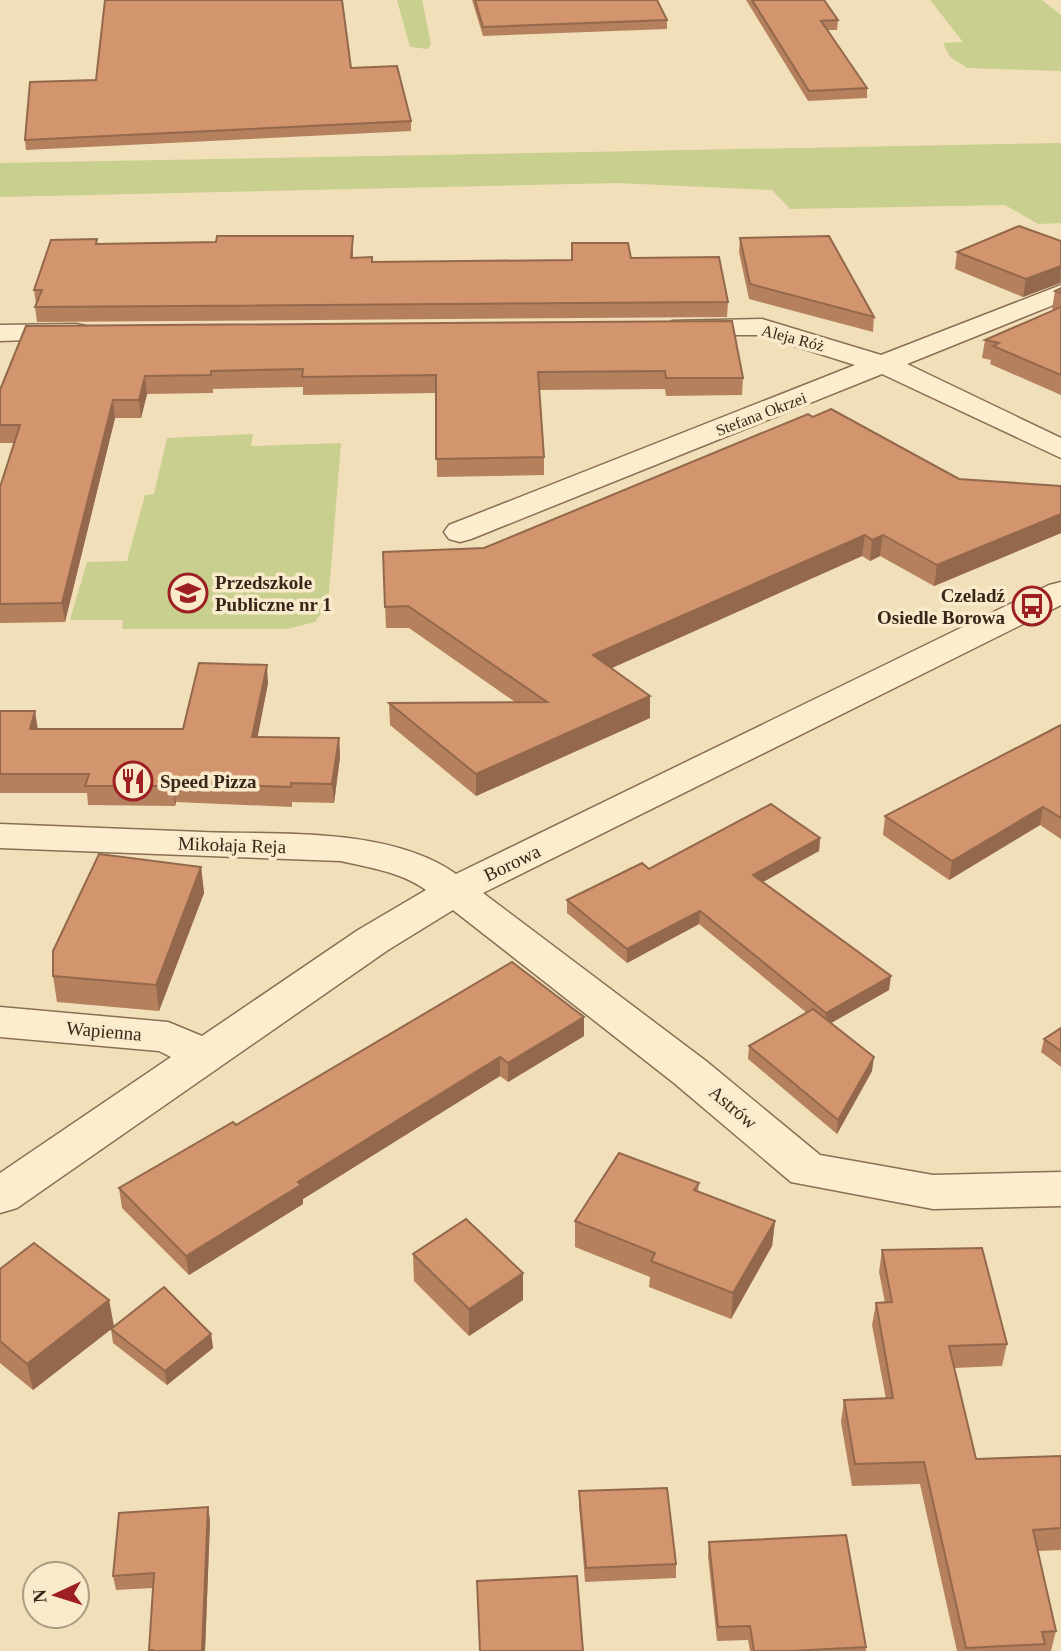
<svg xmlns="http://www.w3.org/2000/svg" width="1061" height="1651" viewBox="0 0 1061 1651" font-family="'Times New Roman',serif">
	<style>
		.green { fill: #c9cf8e }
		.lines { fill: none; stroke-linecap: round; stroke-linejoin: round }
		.street-casing { stroke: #896f53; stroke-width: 3 }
		.street { fill: #fcedce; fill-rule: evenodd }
		.wall { fill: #b5805e }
		.shaded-wall { fill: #93684c }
		.building { fill: #d2956d; stroke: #93684c; stroke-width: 2 }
		.labels { text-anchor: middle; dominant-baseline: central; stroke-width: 7; stroke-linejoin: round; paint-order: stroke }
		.far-street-label { font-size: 16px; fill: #37271a; stroke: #f8eaca }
		.poi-label { font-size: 19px; font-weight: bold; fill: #37271a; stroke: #f8eaca; text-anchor: start }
		.street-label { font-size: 19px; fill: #37271a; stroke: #f8eaca }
	</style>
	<rect width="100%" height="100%" fill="#f1dfba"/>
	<g class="green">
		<polygon points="397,0 422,0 431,44 428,49 410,47"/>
		<polygon points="930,0 1042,0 1061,15 1061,71 967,68 950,57 943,43 963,42"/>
		<polygon points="1061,143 1061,223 1038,224 1005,205 790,209 772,190 617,183 0,197 0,163"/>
		<polygon points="253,434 251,446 341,443 328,604 315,622 287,629 122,629 123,620 70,620 87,562 127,561 145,495 154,494 167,438"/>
	</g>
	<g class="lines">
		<defs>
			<g id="street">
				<polygon points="1061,285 1061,302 907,364 1061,438 1061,458 882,374 471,539 460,542 449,539 444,532 449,525 855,365 760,335 682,335 672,333 668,327 672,321 762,319 881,355"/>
				<polygon points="76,324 86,326 90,332 86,338 0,341 0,325"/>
				<path d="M1061,582V605L483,893L706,1061L820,1155L933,1175L1061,1172V1206L933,1209L791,1182L674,1083L453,910L388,950L17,1208L0,1213V1173L171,1057L159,1051L0,1037V1007L168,1022L202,1036L358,930L426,890C401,872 371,868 341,861L0,848V824C67,827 135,829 202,832C281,835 390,827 456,874L1049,585Z"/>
			</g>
		</defs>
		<use href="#street" class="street-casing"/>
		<use href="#street" class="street"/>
	</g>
	<g class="wall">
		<polygon points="472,0 657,0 667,20 667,29 483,36"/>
		<polygon points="746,0 824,0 838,20 837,30 828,30 867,88 867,98 808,101"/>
		<polygon points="351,68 411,121 411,131 26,150 25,140 96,80"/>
		<polygon points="740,238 874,317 873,332 749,299 739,252"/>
		<polygon points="1061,241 1061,283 1060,283 1023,297 955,269 957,252"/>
		<polygon points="572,243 631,258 728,302 727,317 37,322 35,307 36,304 34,290 98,244 353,250 353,257 372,262 572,260"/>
		<polygon points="1061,288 1061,395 990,364 991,360 982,358 985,340 1055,310 1052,309 1055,291"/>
		<polygon points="732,321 743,378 742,395 666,396 665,389 539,390 544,457 544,475 437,477 436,393 303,395 303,387 213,389 213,393 147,394 141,418 115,418 65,622 0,623 0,487 14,443 0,443 0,390"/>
		<polygon points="959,479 1061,486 1061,533 934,586 880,556 870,561 862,556 611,668 650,696 650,718 476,796 390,725 389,703 515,702 409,628 386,628 383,552 484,548"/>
		<polygon points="268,683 257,737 339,738 340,757 334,803 292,802 292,807 176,802 175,806 88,805 87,793 0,793 0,711 38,729 183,729"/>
		<polygon points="1061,725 1061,839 1040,825 949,880 883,835 885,816"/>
		<polygon points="820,838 819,851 763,882 889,990 831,1023 872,1071 837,1134 748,1059 749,1046 807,1013 699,924 627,963 567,913 567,900 649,869"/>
		<polygon points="201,867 204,893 159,1011 57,1002 53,976"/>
		<polygon points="1061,1028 1061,1067 1041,1052 1044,1039"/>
		<polygon points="584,1036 508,1082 500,1076 303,1199 303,1204 189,1275 122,1208 119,1188 236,1125"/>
		<polygon points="699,1183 698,1192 775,1221 772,1246 731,1319 649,1287 650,1277 575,1247 575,1221"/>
		<polygon points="882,1250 1007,1344 1002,1366 954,1368 976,1459 1061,1456 1061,1550 1038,1551 1056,1631 1051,1651 957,1651 920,1484 852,1486 841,1422 844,1400 886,1399 872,1325 876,1303 885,1303 879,1272"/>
		<polygon points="413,1254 523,1300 469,1336 414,1281"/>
		<polygon points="0,1269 109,1300 114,1327 211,1334 213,1348 167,1385 113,1343 111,1329 33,1390 0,1363"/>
		<polygon points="579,1491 676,1564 676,1578 585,1582 579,1505"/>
		<polygon points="208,1507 210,1521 205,1651 149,1651 153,1588 116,1590 113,1576"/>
		<polygon points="709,1542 866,1647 866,1651 750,1651 748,1640 717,1641 708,1556"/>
	</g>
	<g class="shaded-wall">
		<polygon points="353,236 353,250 351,272 351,258"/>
		<polygon points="1061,266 1060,283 1023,297 1026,279"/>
		<polygon points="145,376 147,394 141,418 139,400"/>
		<polygon points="113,400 115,418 65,622 62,603"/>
		<polygon points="1061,514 1061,533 934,586 937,565"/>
		<polygon points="865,535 862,556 592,677 593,655"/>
		<polygon points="883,535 880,556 870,561 872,540"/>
		<polygon points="267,665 268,683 254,756 252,737"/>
		<polygon points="650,696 650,718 476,796 476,774"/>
		<polygon points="35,711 38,730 30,729"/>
		<polygon points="339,738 340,757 334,803 332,784"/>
		<polygon points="173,783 176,802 175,806 173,786"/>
		<polygon points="1043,807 1040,825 949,880 952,861"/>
		<polygon points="820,838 819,851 752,888 753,875"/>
		<polygon points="201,867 204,893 159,1011 156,985"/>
		<polygon points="700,911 699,924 627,963 627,949"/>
		<polygon points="891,976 889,990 824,1027 826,1013"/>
		<polygon points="584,1017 584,1036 508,1082 508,1063"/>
		<polygon points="500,1057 500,1076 303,1199 303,1204 189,1275 186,1256 298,1182"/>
		<polygon points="874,1057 872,1071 837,1134 838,1120"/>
		<polygon points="775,1221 772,1246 731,1319 733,1293"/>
		<polygon points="523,1273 523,1300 469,1336 469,1309"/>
		<polygon points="109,1300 114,1327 33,1390 27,1364"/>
		<polygon points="211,1334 213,1348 167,1385 165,1371"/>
		<polygon points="208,1507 210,1521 205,1651 202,1651"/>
	</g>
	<g class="building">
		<polygon points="105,0 342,0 351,68 397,66 411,121 25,140 30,82 96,80"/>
		<polygon points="475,0 657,0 667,20 483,27"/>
		<polygon points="752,0 824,0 838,20 821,21 867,88 809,91"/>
		<polygon points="1019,226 1061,241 1061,266 1026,279 957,252"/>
		<polygon points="217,236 353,236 351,258 372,257 372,262 572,260 572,243 628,243 631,258 719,257 728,302 35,307 42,290 34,290 51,240 97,239 96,244 216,242"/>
		<polygon points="829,236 874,317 750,284 740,238"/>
		<polygon points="1061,288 1061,293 1055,291"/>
		<polygon points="1061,307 1061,375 993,346 999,343 985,340"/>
		<polygon points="732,321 743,378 666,378 665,371 538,372 544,457 436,459 436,375 302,377 303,369 211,371 211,375 145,376 139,400 113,400 62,603 0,604 0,487 20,425 0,425 0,390 26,326"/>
		<polygon points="831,409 959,479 1061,486 1061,514 937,565 883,535 872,540 865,535 593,655 650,696 476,774 389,703 547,702 408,606 385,607 383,552 484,548 808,414 813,417"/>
		<polygon points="199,663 267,665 252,737 339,738 332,784 291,783 291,787 173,783 173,786 85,786 89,774 0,774 0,711 35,711 30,729 183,729"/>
		<polygon points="1061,725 1061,818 1043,807 952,861 885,816"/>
		<polygon points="771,804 820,838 753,875 891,976 826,1013 700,911 627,949 567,900 642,863 649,869"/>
		<polygon points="99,854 201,867 156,985 53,976 53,951"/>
		<polygon points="512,962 584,1017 508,1063 500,1057 298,1182 301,1185 186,1256 119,1188 233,1122 236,1125"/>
		<polygon points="813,1009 874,1057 838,1120 749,1046"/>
		<polygon points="1061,1028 1061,1051 1044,1039"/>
		<polygon points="619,1153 699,1183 694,1190 775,1221 733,1293 651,1261 655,1253 575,1221"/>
		<polygon points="466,1219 523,1273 469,1309 413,1254"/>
		<polygon points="34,1243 109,1300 27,1364 0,1341 0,1269"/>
		<polygon points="982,1248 1007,1344 949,1346 976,1459 1061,1456 1061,1528 1033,1530 1056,1631 1042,1632 1045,1644 966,1648 924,1462 855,1464 844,1400 893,1398 876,1303 892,1302 882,1250"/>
		<polygon points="164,1287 211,1334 165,1371 111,1329"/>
		<polygon points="667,1488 676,1564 586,1568 579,1491"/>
		<polygon points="208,1507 202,1651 153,1651 153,1650 149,1650 154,1573 113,1576 119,1513"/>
		<polygon points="846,1535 866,1647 791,1651 754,1651 750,1626 718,1627 709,1542"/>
		<polygon points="577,1576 583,1651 480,1651 477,1581"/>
	</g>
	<defs>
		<symbol id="school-ring" viewBox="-11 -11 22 22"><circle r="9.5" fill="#f8eaca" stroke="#9d1f23" stroke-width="1.5"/><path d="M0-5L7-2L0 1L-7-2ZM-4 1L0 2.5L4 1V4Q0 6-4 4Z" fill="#9d1f23"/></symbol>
		<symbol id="bus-ring" viewBox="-11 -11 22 22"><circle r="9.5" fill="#f8eaca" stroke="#9d1f23" stroke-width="1.5"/><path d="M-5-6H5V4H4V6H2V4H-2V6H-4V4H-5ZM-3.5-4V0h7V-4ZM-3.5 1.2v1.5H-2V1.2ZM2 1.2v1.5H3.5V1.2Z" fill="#9d1f23"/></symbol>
		<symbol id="restaurant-ring" viewBox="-11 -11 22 22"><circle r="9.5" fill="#f8eaca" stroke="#9d1f23" stroke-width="1.5"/><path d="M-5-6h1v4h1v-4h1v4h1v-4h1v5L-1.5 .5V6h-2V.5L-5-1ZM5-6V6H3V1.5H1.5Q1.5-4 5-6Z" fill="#9d1f23"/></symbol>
	</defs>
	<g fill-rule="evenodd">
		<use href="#school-ring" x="166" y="571" width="44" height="44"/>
		<use href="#bus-ring" x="1010" y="584" width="44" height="44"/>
		<use href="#restaurant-ring" x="111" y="759" width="44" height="44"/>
	</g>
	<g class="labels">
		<g class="far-street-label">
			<text transform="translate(793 338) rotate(15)">Aleja Róż</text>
			<text transform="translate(761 414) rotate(-21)">Stefana Okrzei</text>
		</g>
		<g class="poi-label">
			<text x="215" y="582">Przedszkole<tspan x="215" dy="22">Publiczne nr 1</tspan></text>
			<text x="1005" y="595" text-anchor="end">Czeladź<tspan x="1005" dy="22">Osiedle Borowa</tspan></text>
			<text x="160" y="781">Speed Pizza</text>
		</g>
		<g class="street-label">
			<text transform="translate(232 845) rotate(2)">Mikołaja Reja</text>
			<text transform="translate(512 863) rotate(-26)">Borowa</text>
			<text transform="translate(104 1031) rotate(5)">Wapienna</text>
			<text transform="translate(733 1107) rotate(40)">Astrów</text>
		</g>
	</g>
	<g transform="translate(56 1595) rotate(266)"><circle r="33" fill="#f8eaca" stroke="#ab9c84" stroke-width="2"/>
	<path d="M0-5L12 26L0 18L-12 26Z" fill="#9d1f23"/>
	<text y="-10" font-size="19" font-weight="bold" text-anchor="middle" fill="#37271a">N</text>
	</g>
</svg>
